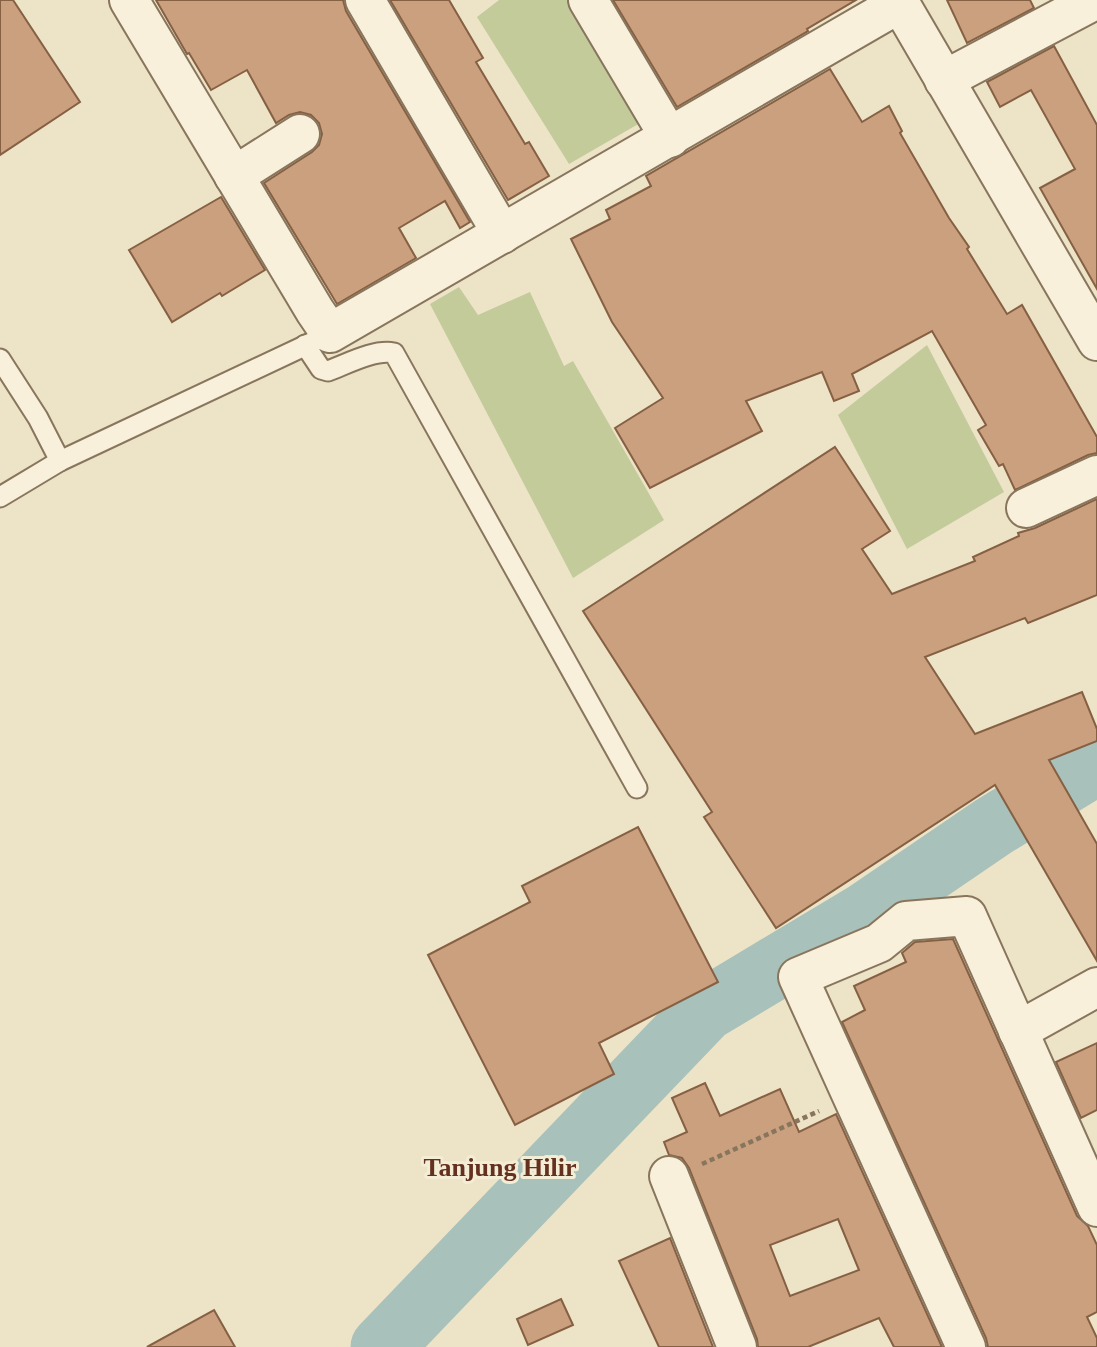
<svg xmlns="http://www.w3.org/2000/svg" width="1097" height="1347" viewBox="0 0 1097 1347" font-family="Georgia,serif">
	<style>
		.green { fill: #c3cb9b }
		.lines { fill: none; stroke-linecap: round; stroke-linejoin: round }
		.river { stroke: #a8c1ba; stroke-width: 63 }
		.building { fill: #caa07e; stroke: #866043; stroke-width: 2; fill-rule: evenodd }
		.service-casing { stroke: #88755d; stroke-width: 23 }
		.minor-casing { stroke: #88755d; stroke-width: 42 }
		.tertiary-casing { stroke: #88755d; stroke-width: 42 }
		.path { stroke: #88755d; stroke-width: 4.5; stroke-dasharray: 5 3.5; stroke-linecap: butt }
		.service { stroke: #f8f0da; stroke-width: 19 }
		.minor { stroke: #f8f0da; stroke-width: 38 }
		.tertiary { stroke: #f8f0da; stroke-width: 38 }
		.labels { text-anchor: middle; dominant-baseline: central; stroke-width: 6; stroke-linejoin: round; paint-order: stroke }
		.quarter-label { font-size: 26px; font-weight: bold; fill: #643121; stroke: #f4edd6 }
	</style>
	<rect width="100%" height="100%" fill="#ede3c7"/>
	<g class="green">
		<polygon points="499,0 573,0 647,119 569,164 477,17"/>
		<polygon points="459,287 478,315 530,292 564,366 573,361 664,520 573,578 430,304"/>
		<polygon points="927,345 1004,492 907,549 838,415"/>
	</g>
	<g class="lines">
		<polyline class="river" points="382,1347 705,1010 865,914 994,826 1097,763"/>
	</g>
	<g class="building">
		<polygon points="0,0 13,0 80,102 0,155"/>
		<polygon points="156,0 343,0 346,11 470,222 460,228 445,201 399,228 416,258 337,304 264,183 312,152 319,145 322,134 319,123 311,115 300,112 289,115 276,123 247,70 211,90 189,53 187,54"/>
		<polygon points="390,0 449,0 483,58 476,62 525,144 529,142 549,176 508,200"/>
		<polygon points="613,0 856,0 807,29 808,31 677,107"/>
		<polygon points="947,0 1030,0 1034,8 967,43"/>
		<polygon points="1054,46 1097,125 1097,289 1040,188 1075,169 1031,90 1000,107 987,82"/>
		<polygon points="830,69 862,122 889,106 902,131 900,133 949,218 969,247 967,249 1007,314 1022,305 1097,437 1097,453 1088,455 1015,490 1003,464 999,466 978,430 986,425 932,331 852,374 859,391 834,401 822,372 746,401 762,431 650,488 615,428 663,398 612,322 571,239 610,219 606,210 651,186 646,176"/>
		<polygon points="221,197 265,270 222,296 220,293 172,322 129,250"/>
		<polygon points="835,447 890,531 862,549 892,594 975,561 973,557 1019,536 1018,533 1035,528 1097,499 1097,595 1028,623 1025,618 925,657 975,734 1082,692 1097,729 1097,741 1049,760 1097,844 1097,961 995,785 776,928 704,817 712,812 583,611"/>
		<polygon points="638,827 718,982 599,1043 614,1074 515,1125 428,955 530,902 522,886"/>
		<polygon points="953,939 1077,1216 1088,1226 1097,1245 1097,1312 1087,1317 1097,1338 1097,1347 988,1347 986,1338 842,1022 865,1010 854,986 906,962 902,953 915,942"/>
		<polygon points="1097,1043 1097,1110 1081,1118 1056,1062"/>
		<path d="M705,1083L720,1116L780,1089L799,1132L836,1114L942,1347H894L879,1318L808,1347H758L757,1339L689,1168L682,1158L669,1155L664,1142L687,1132L672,1098ZM838,1219L859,1270L790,1296L770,1245Z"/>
		<polygon points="670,1238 713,1347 659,1347 619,1261"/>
		<polygon points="561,1299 573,1325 528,1345 517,1319"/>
		<polygon points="214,1310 235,1347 147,1347"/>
	</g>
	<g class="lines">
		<defs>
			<g id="service">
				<path d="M305,345L321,369L328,371C347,364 374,349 394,353L637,788"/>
				<polyline points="0,359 38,418 60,461 0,497"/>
				<polyline points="60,461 315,341"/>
			</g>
			<g id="minor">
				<polyline points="129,0 315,311 330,333 900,3"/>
				<polyline points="365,0 502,234"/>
				<polyline points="588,0 670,138"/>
				<polyline points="944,80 1095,0"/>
				<polyline points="234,176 300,134"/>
				<polyline points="1026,508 1097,475"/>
				<polyline points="1018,1031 1097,987"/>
				<polyline points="669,1176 737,1347"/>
				<polyline points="966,1347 798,977 879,943 906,921 967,916 1097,1207"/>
			</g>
			<polyline id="tertiary" points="898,0 1097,341"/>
		</defs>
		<use href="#service" class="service-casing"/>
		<use href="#minor" class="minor-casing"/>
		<use href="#tertiary" class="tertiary-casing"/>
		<polyline class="path" points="702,1164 819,1111"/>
		<use href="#service" class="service"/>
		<use href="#minor" class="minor"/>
		<use href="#tertiary" class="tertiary"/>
	</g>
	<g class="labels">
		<g class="quarter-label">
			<text x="500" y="1167">Tanjung Hilir</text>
		</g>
	</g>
</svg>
